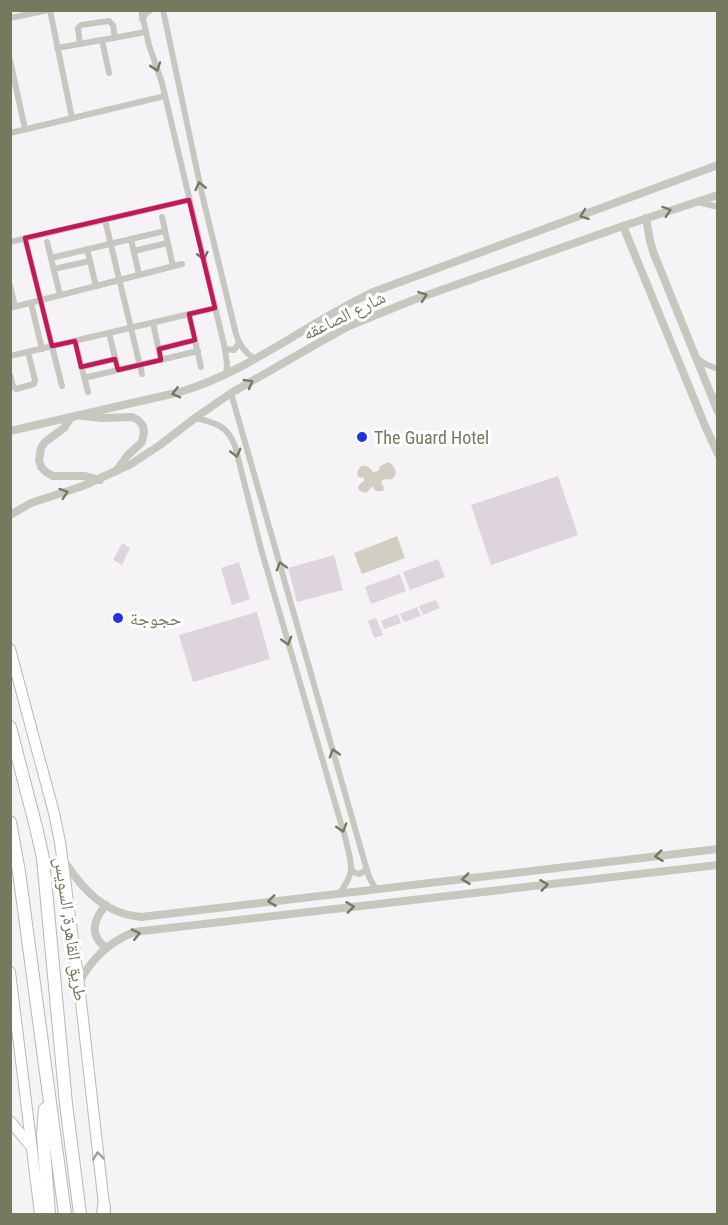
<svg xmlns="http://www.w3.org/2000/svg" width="728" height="1225" viewBox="0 0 728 1225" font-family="'Roboto Condensed','Noto Naskh Arabic',sans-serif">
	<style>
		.green { fill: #ded4db }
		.water { fill: #d0cfc2 }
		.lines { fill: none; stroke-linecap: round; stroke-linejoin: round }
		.primary-casing { stroke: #b9bab1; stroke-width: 12 }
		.motorway-casing { stroke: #b8b9b0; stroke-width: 14 }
		.minor { stroke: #c6c8bf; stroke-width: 6 }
		.tertiary { stroke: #c6c8bf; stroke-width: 8 }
		.primary { stroke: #fff; stroke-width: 10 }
		.motorway { stroke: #fff; stroke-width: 12 }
		.oneway { stroke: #75795d }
		.oneway2 { stroke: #9ea18e }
		.marked { fill: none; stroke: #c2185b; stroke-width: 4.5; stroke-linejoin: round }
		.poi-dot { fill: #2430e6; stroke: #fff; stroke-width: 2 }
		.labels { text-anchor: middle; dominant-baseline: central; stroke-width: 6; stroke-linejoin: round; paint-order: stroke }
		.street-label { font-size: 18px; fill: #75795d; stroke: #fff }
		.poi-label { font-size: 18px; fill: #75795d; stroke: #fff; text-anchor: start }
	</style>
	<rect width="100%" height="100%" fill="#f6f3f7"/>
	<g class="green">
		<polygon points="558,476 578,535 491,565 471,505"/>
		<polygon points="122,543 130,548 122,565 113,560"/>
		<polygon points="334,555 343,590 297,602 288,568"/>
		<polygon points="438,559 445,577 410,590 403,572"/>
		<polygon points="239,562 250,599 232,605 221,568"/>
		<polygon points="400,574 406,591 371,604 365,587"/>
		<polygon points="436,600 440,608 423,615 419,606"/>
		<polygon points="417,607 421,616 404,622 400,614"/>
		<polygon points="257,612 270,659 193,682 179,635"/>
		<polygon points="398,614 401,623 384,629 381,621"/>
		<polygon points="376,618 383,635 374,638 368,621"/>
	</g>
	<g class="water">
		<path d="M389,462L394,467L396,473C393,480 391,480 384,479L381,482L384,488L383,491H375L373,486L366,493L360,491L358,488L359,485L364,481V478L358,477L357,472L360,467C367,464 369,467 373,472C378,472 379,470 380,466Z"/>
		<polygon points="397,536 405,558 362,574 354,553"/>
	</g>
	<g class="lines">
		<defs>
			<g id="primary">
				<polyline points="10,649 54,813 60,842 79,984 105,1214"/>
				<polyline points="10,972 40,1214"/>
				<polyline points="10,1121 29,1144"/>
			</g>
			<g id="motorway">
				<polyline points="10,727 36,827 43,858 66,1104 80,1214"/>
				<polyline points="10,822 19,872 65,1214"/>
				<polyline points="45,1109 43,1135 49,1214"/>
				<polyline points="103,1214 104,1206"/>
			</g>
		</defs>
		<use href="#primary" class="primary-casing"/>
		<use href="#motorway" class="motorway-casing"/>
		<g class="minor">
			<polyline points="50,10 72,118"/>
			<polyline points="141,10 149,45 162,83 225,349 227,365 226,375"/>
			<path d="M163,10L202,194L236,334C239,345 245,353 255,359"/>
			<polyline points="10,18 49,10"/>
			<polyline points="142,19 146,13 151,10"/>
			<polyline points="102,40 109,73"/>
			<polyline points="80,44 78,28 81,25 109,21 113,25 115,38"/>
			<polyline points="57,48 146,32"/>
			<polyline points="10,60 25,129"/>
			<polyline points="10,133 165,96"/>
			<polyline points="698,202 718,207"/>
			<polyline points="162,217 173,266"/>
			<polyline points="105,220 142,374"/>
			<polyline points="25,238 62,386"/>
			<polyline points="131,239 139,275"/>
			<polyline points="10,242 189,200"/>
			<polyline points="47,242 60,295"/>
			<polyline points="87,249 96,286"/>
			<polyline points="134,251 167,243"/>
			<polyline points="51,258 165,231"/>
			<polyline points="54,269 90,261"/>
			<polyline points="10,286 15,306"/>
			<polyline points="31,303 42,349"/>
			<polyline points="10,308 182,264"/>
			<polyline points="189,314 201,367"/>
			<polyline points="153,323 161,360"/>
			<polyline points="109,333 118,370"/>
			<polyline points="75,341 88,392"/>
			<polyline points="159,349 195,340"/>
			<polyline points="225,349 234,350 239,343"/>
			<polyline points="10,356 215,308"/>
			<polyline points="697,358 705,364 718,369"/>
			<polyline points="81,367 115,359"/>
			<polyline points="10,375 13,386 16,389 34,384 35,380 28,352"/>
			<polyline points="84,378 198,351"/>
			<polyline points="231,393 366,867 370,879 376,889"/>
			<polyline points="716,407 718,395"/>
			<path d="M195,418C216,423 227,425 235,446L261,549L345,837C351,864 357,869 340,893"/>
			<polyline points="352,869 353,872 359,874 365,871 366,867"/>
		</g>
		<g class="tertiary">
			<polyline points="646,218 650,241 654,254 718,412"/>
			<polyline points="623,226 706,428 718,454"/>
			<polyline points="82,416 102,418 132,417 138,420 143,426 144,432 142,442 127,456 116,471"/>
			<polyline points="71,417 64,428 45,442 41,448 39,460 41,467 46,472 53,476 84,476 100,480"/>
			<path d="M10,431L180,392C250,371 307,323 373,292L718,165"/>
			<polyline points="10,515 31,503 83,486 131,464 160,445 195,418 231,393 327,338 349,326 413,300 623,226 718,195"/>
			<path d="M64,861C83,890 105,914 141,917L718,849"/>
			<path d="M106,905C93,920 89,935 106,948"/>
			<path d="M79,983C91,959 109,942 134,932L718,865"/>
		</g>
		<use href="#primary" class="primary"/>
		<use href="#motorway" class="motorway"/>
	</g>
	<defs><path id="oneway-chevron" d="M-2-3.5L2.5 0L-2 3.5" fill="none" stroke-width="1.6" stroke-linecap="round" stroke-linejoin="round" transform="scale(1.5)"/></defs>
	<g class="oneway">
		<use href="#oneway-chevron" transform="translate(156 67) rotate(71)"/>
		<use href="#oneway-chevron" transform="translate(200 186) rotate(-103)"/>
		<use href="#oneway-chevron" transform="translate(667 211) rotate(-18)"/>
		<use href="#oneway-chevron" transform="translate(584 215) rotate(160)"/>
		<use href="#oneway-chevron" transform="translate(203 256) rotate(77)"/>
		<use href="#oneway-chevron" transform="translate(423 296) rotate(-20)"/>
		<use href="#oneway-chevron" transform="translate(249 383) rotate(-30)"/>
		<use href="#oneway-chevron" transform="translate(176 393) rotate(166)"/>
		<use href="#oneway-chevron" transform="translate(236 453) rotate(75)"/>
		<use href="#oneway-chevron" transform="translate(64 493) rotate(-18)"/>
		<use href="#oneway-chevron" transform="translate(281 566) rotate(-106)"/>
		<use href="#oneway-chevron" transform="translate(287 641) rotate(74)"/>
		<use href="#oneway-chevron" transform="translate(334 753) rotate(-106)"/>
		<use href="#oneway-chevron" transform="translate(342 828) rotate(73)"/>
		<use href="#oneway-chevron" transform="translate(659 856) rotate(173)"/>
		<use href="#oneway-chevron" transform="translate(466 879) rotate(173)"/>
		<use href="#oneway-chevron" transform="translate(544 885) rotate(-7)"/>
		<use href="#oneway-chevron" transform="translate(272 901) rotate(173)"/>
		<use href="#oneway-chevron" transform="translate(350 907) rotate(-7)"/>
		<use href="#oneway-chevron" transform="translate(136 934) rotate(-13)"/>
	</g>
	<use class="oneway2" href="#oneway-chevron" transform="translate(98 1156) rotate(-96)"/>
	<path class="marked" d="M189,200L215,308L189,314L195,340L159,349L161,360L118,370L115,359L81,367L75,341L52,346L25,238Z"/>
	<g class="poi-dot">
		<circle cx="362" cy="437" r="6"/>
		<circle cx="118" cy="618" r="6"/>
	</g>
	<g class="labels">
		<g class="street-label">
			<text transform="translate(344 315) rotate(-26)">شارع الصاعقه</text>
			<text transform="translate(71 929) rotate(82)">طريق القاهرة, السويس</text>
		</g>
		<g class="poi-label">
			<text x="374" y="437">The Guard Hotel</text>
			<text x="130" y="618">حجوجة</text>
		</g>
	</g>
	<rect width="728" height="1225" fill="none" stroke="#75795d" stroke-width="24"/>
</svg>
